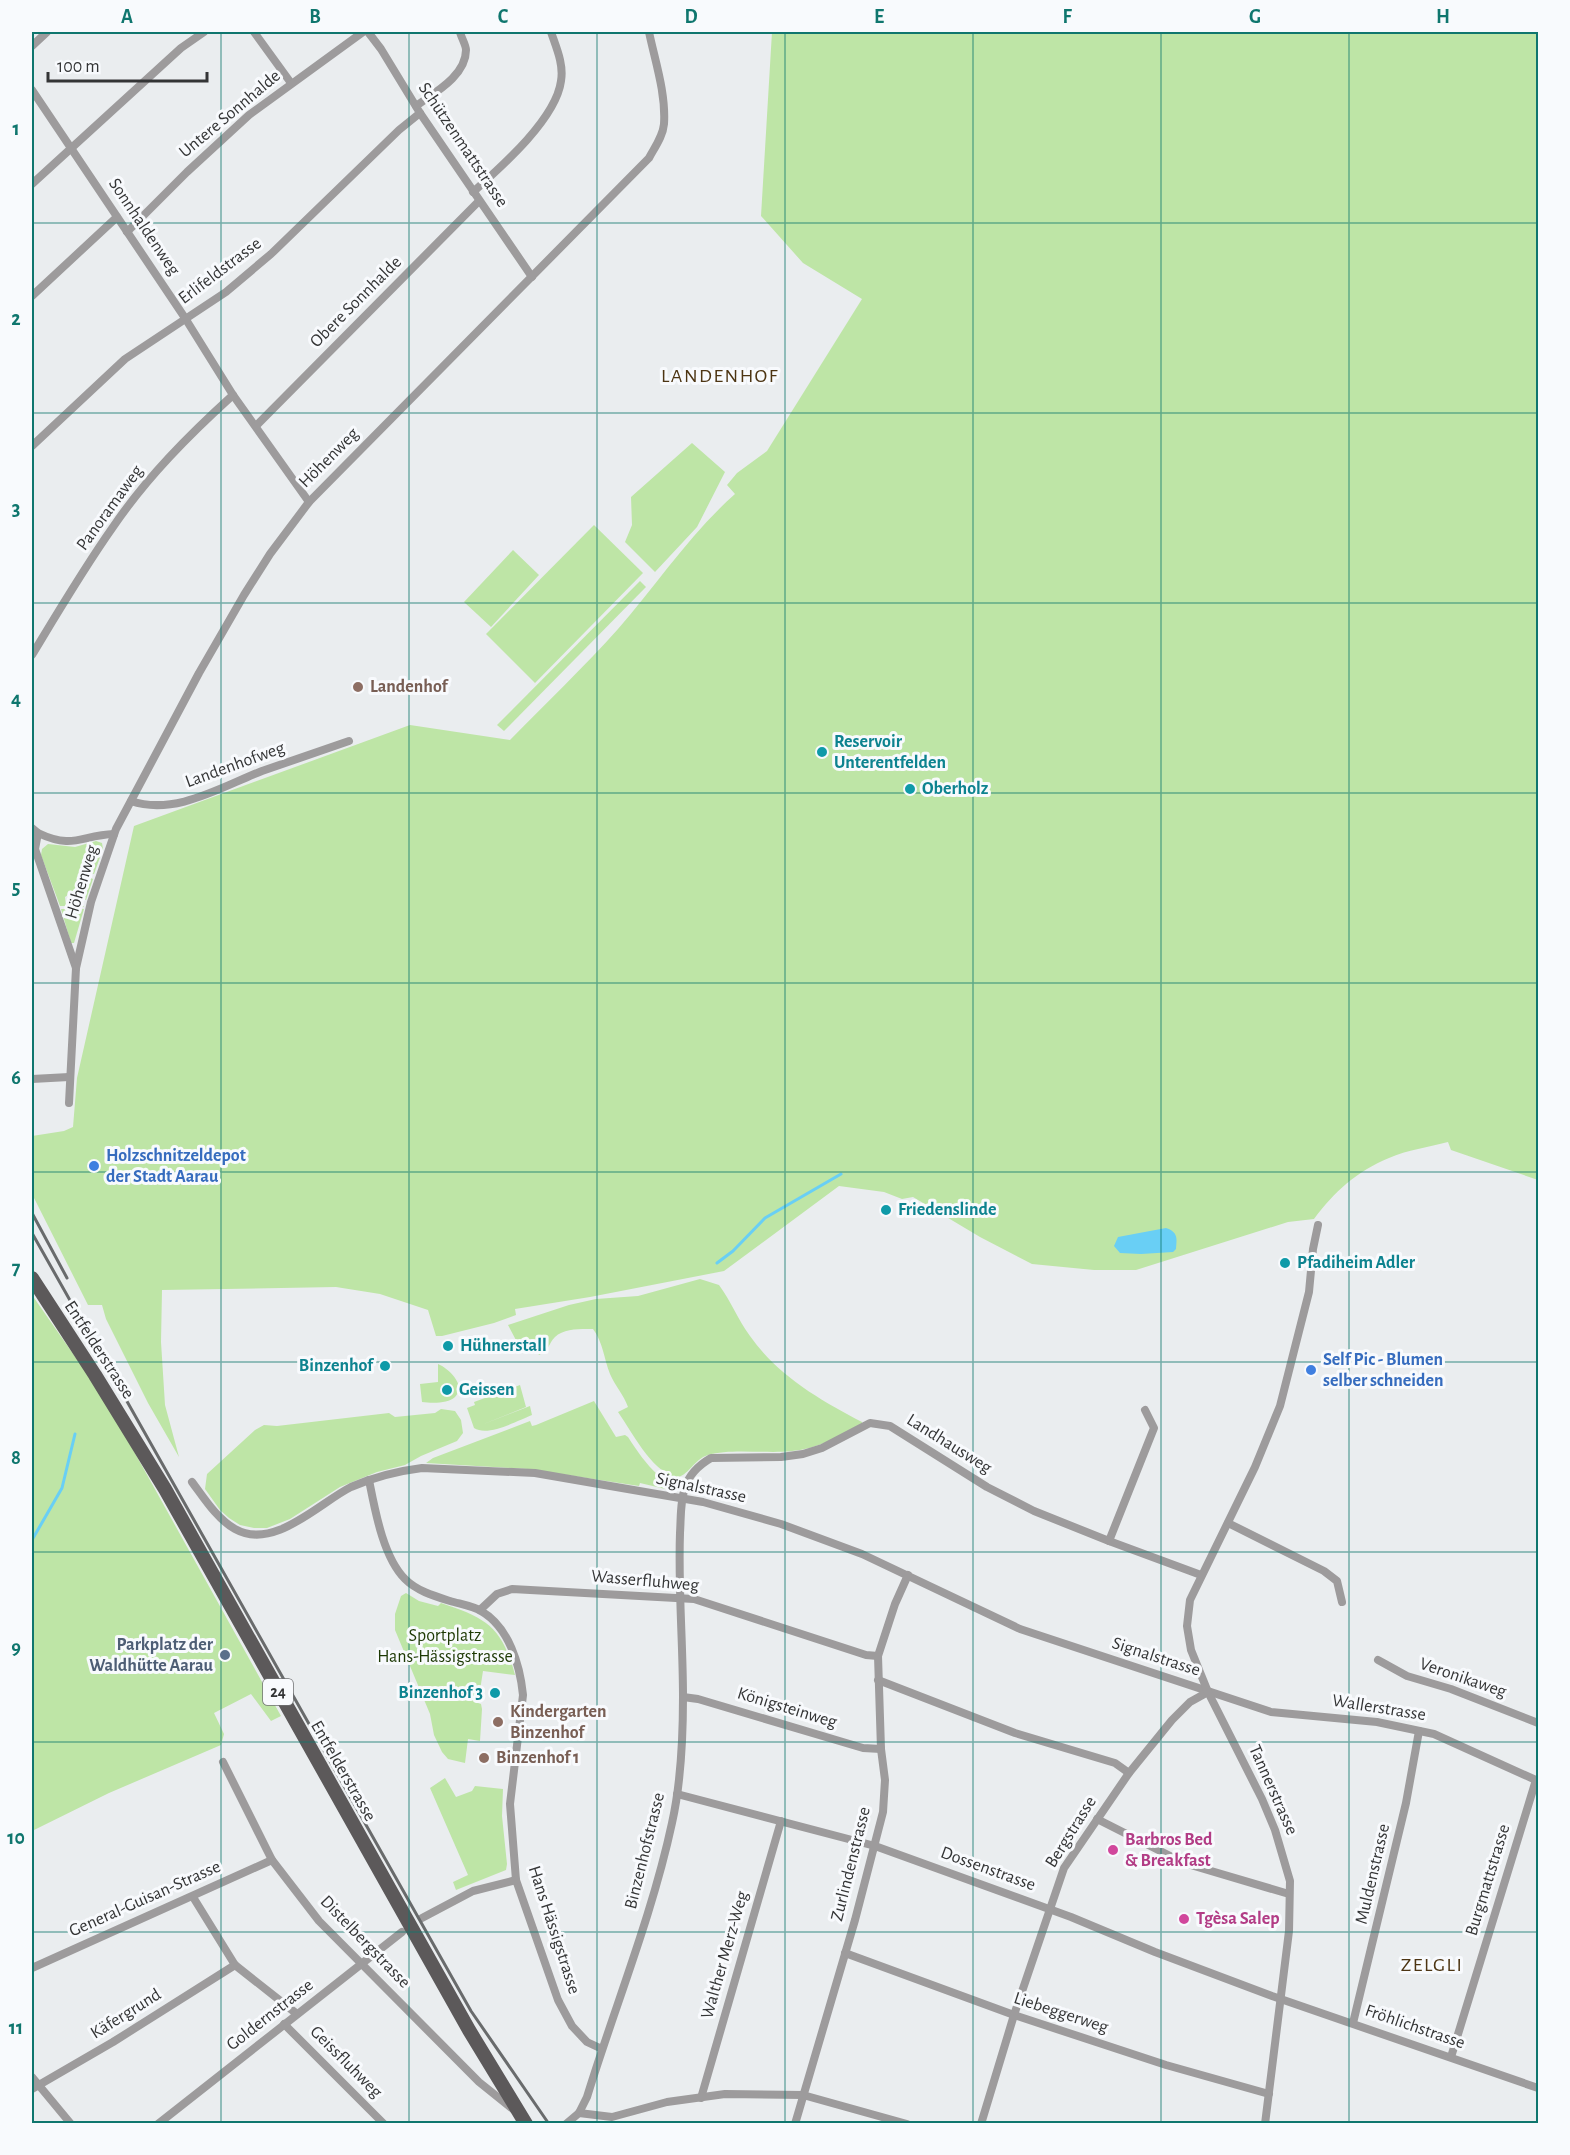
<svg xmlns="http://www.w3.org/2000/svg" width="1570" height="2155" viewBox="0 0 1570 2155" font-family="'Alegreya Sans',sans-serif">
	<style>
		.green { fill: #bee5a6 }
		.water { fill: #69cff5 }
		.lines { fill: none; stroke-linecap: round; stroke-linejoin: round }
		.stream { stroke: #69cff5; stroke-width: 3 }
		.street { stroke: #9d9b9c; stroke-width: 8 }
		.primary { stroke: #5c595a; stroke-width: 14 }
		.rail { stroke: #696b6c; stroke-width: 3 }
		.grid { fill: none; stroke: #0f766e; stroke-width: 1.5; stroke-opacity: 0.55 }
		.education-dot { fill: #8d6e63; stroke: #f8fafd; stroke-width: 2 }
		.culture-dot { fill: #0f9aa8; stroke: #f8fafd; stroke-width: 2 }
		.shop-dot { fill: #3f7fe0; stroke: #f8fafd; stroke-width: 2 }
		.service-dot { fill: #5c6f8a; stroke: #f8fafd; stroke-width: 2 }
		.hotel-dot { fill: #d1479c; stroke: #f8fafd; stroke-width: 2 }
		.labels { text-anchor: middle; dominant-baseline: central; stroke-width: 6; stroke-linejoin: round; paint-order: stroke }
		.shield { fill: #f8fafd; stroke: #6f7072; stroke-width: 1.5 }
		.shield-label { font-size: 16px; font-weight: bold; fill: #343536 }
		.street-label { font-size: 18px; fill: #343536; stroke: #f8fafd }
		.education-label { font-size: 18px; font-weight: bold; fill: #785e54; stroke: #f8fafd; text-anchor: start }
		.culture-label { font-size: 18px; font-weight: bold; fill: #0d838f; stroke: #f8fafd; text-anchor: start }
		.shop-label { font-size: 18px; font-weight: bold; fill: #366cbe; stroke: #f8fafd; text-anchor: start }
		.park-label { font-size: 18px; fill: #1d3904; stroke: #f8fafd }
		.service-label { font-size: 18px; font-weight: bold; fill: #4e5e75; stroke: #f8fafd; text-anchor: end }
		.hotel-label { font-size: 18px; font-weight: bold; fill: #b23c85; stroke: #f8fafd; text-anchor: start }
		.neighbourhood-label { font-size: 20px; letter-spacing: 1.5px; fill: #4d3513; stroke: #f8fafd }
		.neatline { fill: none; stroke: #0f766e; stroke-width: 2 }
		.grid-label { font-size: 20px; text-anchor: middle; font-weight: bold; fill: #0f766e }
	</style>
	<rect width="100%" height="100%" fill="#eaedef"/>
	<g class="green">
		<path d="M772,32H1538V1180L1451,1150L1448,1142C1429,1147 1407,1150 1389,1158C1357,1171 1334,1192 1314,1219L1288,1222L1136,1270H1094L1032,1264L980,1237L913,1197L902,1199L884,1192L839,1186L724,1271L590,1297L515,1309L516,1315L494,1323L442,1336H436L428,1310L380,1294L336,1287L162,1290L161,1342L165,1405L179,1457L148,1403L106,1319L102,1305H88L32,1194V1136L64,1131L73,1127L77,1078L134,826L410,725L510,740C546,703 584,667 618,629C657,584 691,533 735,494L727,485L737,473L767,451L862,299L803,263L761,216Z"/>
		<polygon points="692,443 725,472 697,527 655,572 625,542 632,525 631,497"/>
		<polygon points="594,525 643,573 535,683 486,634"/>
		<polygon points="513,550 539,575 491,627 464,602"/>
		<polygon points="640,581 646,587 504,731 497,725"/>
		<polygon points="96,841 102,843 103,849 94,874 91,873 89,877 93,879 86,900 83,899 81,903 84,907 74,907 72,897 68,895 65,897 66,906 60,906 41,855 42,849 48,844 75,847"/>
		<polygon points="61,909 68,909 70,913 73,910 84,909 74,943 71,943"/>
		<path d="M700,1279L719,1285C731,1301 738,1320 750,1336C778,1376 820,1400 862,1422V1425C840,1436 817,1449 792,1451C767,1454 731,1448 708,1455C694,1459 689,1476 675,1478C649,1467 634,1435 618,1412L628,1407C624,1395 615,1386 610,1374C604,1359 603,1342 593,1329C582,1329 564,1328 555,1337C548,1344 550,1350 539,1355L532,1339L518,1344L508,1325L569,1305L596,1299L638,1296Z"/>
		<polygon points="32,1295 106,1401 281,1716 271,1721 251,1694 214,1713 224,1734 221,1745 109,1793 32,1831"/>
		<path d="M438,1364C448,1368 467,1385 455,1397C448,1404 431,1403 422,1402L420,1384L438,1382Z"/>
		<path d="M520,1385L526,1407L481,1425L530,1406L532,1415C517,1421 488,1437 474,1428L467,1408L475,1405L474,1402Z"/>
		<path d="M594,1401L616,1437L625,1435L628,1437C637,1451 646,1464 658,1475C664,1480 673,1484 674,1491L640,1483L639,1486L528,1469L426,1463L433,1458L530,1421L532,1426L536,1425Z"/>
		<polygon points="441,1409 455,1411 461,1420 463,1433 457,1441 421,1456 405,1465 377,1472 340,1487 290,1519 267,1528 254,1528 240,1525 229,1518 220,1510 205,1489 207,1474 255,1430 264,1425 277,1426 389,1413 395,1417 435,1413"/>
		<path d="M406,1593L419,1601L438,1606L441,1603C486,1618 502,1626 515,1675L483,1671L478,1703L481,1704L482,1709L480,1741L468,1739L465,1763L448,1759L442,1752L434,1735L430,1714L395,1630V1614L401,1596Z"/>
		<polygon points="445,1778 456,1797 472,1791 475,1786 503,1789 502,1816 507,1864 506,1870 456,1890 453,1882 468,1875 430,1788"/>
	</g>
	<path class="water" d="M1166,1228C1178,1232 1177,1238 1176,1249L1173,1252L1141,1254L1120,1253L1114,1246L1118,1237Z"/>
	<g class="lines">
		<g class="stream">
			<polyline points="717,1263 733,1251 765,1218 841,1174"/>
			<polyline points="32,1540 62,1488 75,1434"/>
		</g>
		<g class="street">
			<polyline points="254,32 291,83"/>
			<polyline points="368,32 381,49 420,113 532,277"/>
			<polyline points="32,46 47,32"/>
			<polyline points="32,90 185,318 233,395 309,502"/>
			<path d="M416,106C434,93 466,76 466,50C466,45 461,37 460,32"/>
			<polyline points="32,184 181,48 204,32"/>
			<path d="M473,192C501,167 556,119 561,81C564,64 556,47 551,32"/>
			<polyline points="127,232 187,172 249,115 363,32"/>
			<polyline points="32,296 117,217"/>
			<polyline points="256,426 479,201"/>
			<polyline points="32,446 125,359 226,292 271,254 399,130 420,113"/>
			<path d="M32,655C58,612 84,568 113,527C147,477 189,435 233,395"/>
			<path d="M131,801C175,816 221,787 262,771C291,761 320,751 349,741"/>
			<polyline points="32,828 38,833 35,849 76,968 69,1103"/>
			<path d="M38,833C74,850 81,835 114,834"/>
			<path d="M76,968L91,902L116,829L199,673L244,595L270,554L309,502L649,158C655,147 663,136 664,124C666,93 655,61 649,32"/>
			<polyline points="32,1079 69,1077"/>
			<path d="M369,1480C375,1510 383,1557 405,1579C417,1591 434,1596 450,1601C460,1604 473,1606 481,1611C509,1627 520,1665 523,1695L510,1804L516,1880L558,2000L572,2026L587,2042L602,2049"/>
			<path d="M192,1482C204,1498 217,1519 235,1529C274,1551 319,1503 351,1487C374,1477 398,1471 422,1468L535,1473L703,1502L781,1524L862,1554L1020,1629L1271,1712L1377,1722L1434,1734L1538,1781"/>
			<polyline points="1228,1523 1324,1571 1337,1581 1342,1602"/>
			<polyline points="1109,1541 1154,1428 1145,1410"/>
			<polyline points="480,1610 497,1594 512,1589 694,1599 866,1655 878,1656"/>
			<polyline points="1378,1660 1407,1676 1451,1689 1538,1723"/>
			<polyline points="878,1680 1015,1733 1115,1763 1129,1773"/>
			<polyline points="683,1697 698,1699 863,1748 881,1749"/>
			<polyline points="223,1762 272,1860 319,1921 479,2082 514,2110"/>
			<polyline points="677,1794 875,1846 1071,1917 1155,1952 1272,1996 1538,2088"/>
			<polyline points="1097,1819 1184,1863 1289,1894"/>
			<polyline points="193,1897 235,1965 297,2014"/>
			<polyline points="422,1918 473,1891 516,1880"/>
			<polyline points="845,1953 1014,2015 1166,2065 1269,2094"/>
			<polyline points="32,1968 272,1860"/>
			<polyline points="1353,2023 1406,1803 1419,1731"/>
			<polyline points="284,2024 384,2124"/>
			<polyline points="1451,2057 1536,1780"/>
			<polyline points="32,2077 71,2124"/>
			<polyline points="32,2089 113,2042 235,1965"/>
			<polyline points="701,2098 781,1821"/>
			<polyline points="579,2113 612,2117 667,2102 725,2094 803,2095 907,2124"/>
			<polyline points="158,2124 402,1932"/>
			<path d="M566,2124L579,2113L587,2097C615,2006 652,1916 672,1823C681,1783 683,1738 683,1697C683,1642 678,1588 680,1533C681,1519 680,1501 685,1488C689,1474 699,1465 711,1458L781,1457L803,1454L822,1448L870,1423L890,1426L987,1487L1034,1511L1109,1541L1201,1575"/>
			<polyline points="795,2124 855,1920 883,1812 885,1780 881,1749 878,1656 895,1604 908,1575"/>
			<polyline points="981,2124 1014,2015 1064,1868 1129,1773 1172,1720 1190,1702 1208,1692"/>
			<polyline points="1265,2124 1289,1931 1290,1881 1275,1830 1262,1799 1208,1692 1191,1650 1187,1626 1190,1600 1255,1467 1280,1406 1309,1292 1313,1249 1318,1225"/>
		</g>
		<polyline class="primary" points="32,1278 95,1375 165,1489 469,2030 526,2124"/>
		<g class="rail">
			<polyline points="32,1213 67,1278"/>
			<polyline points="32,1233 471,2011 549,2124"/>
		</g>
	</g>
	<path class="grid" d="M221,32V2124M409,32V2124M597,32V2124M785,32V2124M973,32V2124M1161,32V2124M1349,32V2124M32,223H1538M32,413H1538M32,603H1538M32,793H1538M32,983H1538M32,1172H1538M32,1362H1538M32,1552H1538M32,1742H1538M32,1932H1538"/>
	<g class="education-dot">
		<circle cx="358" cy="687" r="6"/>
		<circle cx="498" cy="1722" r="6"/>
		<circle cx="484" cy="1758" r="6"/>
	</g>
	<g class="culture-dot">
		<circle cx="822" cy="752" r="6"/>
		<circle cx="910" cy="789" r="6"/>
		<circle cx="886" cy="1210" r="6"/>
		<circle cx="1285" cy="1263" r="6"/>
		<circle cx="448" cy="1346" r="6"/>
		<circle cx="385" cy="1366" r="6"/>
		<circle cx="447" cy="1390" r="6"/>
		<circle cx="495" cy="1693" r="6"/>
	</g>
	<g class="shop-dot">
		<circle cx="94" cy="1166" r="6"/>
		<circle cx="1311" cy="1370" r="6"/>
	</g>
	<circle class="service-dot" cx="225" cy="1655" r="6"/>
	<g class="hotel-dot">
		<circle cx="1113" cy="1850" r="6"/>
		<circle cx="1184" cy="1919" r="6"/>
	</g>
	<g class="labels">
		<rect class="shield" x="263" y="1679" width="30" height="26" rx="4.5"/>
		<g class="shield-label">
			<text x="278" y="1692">24</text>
		</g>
		<g class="street-label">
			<text transform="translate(230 114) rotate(-40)">Untere Sonnhalde</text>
			<text transform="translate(463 145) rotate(56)">Schützenmattstrasse</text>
			<text transform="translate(144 227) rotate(56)">Sonnhaldenweg</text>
			<text transform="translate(220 271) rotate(-37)">Erlifeldstrasse</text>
			<text transform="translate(356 302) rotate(-45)">Obere Sonnhalde</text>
			<text transform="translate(329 458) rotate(-45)">Höhenweg</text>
			<text transform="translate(110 508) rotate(-54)">Panoramaweg</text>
			<text transform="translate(235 765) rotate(-20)">Landenhofweg</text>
			<text transform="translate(82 882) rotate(-73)">Höhenweg</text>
			<text transform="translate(99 1350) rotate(57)">Entfelderstrasse</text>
			<text transform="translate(949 1444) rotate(32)">Landhausweg</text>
			<text transform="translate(701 1488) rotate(12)">Signalstrasse</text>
			<text transform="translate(645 1581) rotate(5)">Wasserfluhweg</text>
			<text transform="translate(1156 1657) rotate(18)">Signalstrasse</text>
			<text transform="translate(1463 1678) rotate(19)">Veronikaweg</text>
			<text transform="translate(787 1708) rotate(17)">Königsteinweg</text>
			<text transform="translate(1379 1708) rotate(9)">Wallerstrasse</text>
			<text transform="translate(343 1771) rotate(60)">Entfelderstrasse</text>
			<text transform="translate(1273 1790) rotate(66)">Tannerstrasse</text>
			<text transform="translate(1071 1832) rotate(-58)">Bergstrasse</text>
			<text transform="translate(645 1851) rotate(-76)">Binzenhofstrasse</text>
			<text transform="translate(851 1864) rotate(-76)">Zurlindenstrasse</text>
			<text transform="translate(988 1869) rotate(20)">Dossenstrasse</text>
			<text transform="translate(1373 1874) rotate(-77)">Muldenstrasse</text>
			<text transform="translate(1488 1880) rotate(-73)">Burgmattstrasse</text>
			<text transform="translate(145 1899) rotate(-24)">General-Guisan-Strasse</text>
			<text transform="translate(554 1930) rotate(72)">Hans Hässigstrasse</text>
			<text transform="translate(365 1942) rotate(46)">Distelbergstrasse</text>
			<text transform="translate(725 1955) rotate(-74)">Walther Merz-Weg</text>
			<text transform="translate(1061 2013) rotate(18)">Liebeggerweg</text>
			<text transform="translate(126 2014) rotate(-32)">Käfergrund</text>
			<text transform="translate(270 2015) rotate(-38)">Goldernstrasse</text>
			<text transform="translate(1415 2027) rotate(19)">Fröhlichstrasse</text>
			<text transform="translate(346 2062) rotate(45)">Geissfluhweg</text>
		</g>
		<g class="education-label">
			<text x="370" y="687">Landenhof</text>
			<text x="510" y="1712">Kindergarten<tspan x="510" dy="21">Binzenhof</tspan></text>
			<text x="496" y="1758">Binzenhof 1</text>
		</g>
		<g class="culture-label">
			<text x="834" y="742">Reservoir<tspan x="834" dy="21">Unterentfelden</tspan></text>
			<text x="922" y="789">Oberholz</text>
			<text x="898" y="1210">Friedenslinde</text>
			<text x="1297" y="1263">Pfadiheim Adler</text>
			<text x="460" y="1346">Hühnerstall</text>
			<text x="373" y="1366" text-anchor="end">Binzenhof</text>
			<text x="459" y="1390">Geissen</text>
			<text x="483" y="1693" text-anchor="end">Binzenhof 3</text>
		</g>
		<g class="shop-label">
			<text x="106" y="1156">Holzschnitzeldepot<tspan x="106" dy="21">der Stadt Aarau</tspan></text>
			<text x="1323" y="1360">Self Pic - Blumen<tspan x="1323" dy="21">selber schneiden</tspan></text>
		</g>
		<g class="park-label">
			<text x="445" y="1636">Sportplatz<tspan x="445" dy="21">Hans-Hässigstrasse</tspan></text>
		</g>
		<g class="service-label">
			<text x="213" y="1645">Parkplatz der<tspan x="213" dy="21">Waldhütte Aarau</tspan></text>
		</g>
		<g class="hotel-label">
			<text x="1125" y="1840">Barbros Bed<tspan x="1125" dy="21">&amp; Breakfast</tspan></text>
			<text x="1196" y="1919">Tgèsa Salep</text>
		</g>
		<g class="neighbourhood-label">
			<text x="720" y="376">LANDENHOF</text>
			<text x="1432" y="1965">ZELGLI</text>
		</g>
	</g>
	<rect width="1570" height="2155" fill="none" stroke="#f8fafd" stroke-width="66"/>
	<path d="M48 72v9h159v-9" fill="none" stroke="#343536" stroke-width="3"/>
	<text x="57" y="72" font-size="18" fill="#343536" stroke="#f8fafd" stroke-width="4.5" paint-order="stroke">100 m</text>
	<rect x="33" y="33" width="1504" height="2089" class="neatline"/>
	<g class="grid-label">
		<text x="127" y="23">A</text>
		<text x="315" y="23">B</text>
		<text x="503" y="23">C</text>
		<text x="691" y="23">D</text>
		<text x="879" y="23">E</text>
		<text x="1067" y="23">F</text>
		<text x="1255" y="23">G</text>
		<text x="1443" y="23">H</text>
		<text x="16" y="135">1</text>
		<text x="16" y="325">2</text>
		<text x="16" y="515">3</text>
		<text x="16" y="705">4</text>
		<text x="16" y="894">5</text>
		<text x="16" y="1084">6</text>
		<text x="16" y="1274">7</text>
		<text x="16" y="1464">8</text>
		<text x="16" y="1654">9</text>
		<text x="16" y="1844">10</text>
		<text x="16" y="2034">11</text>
	</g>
</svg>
